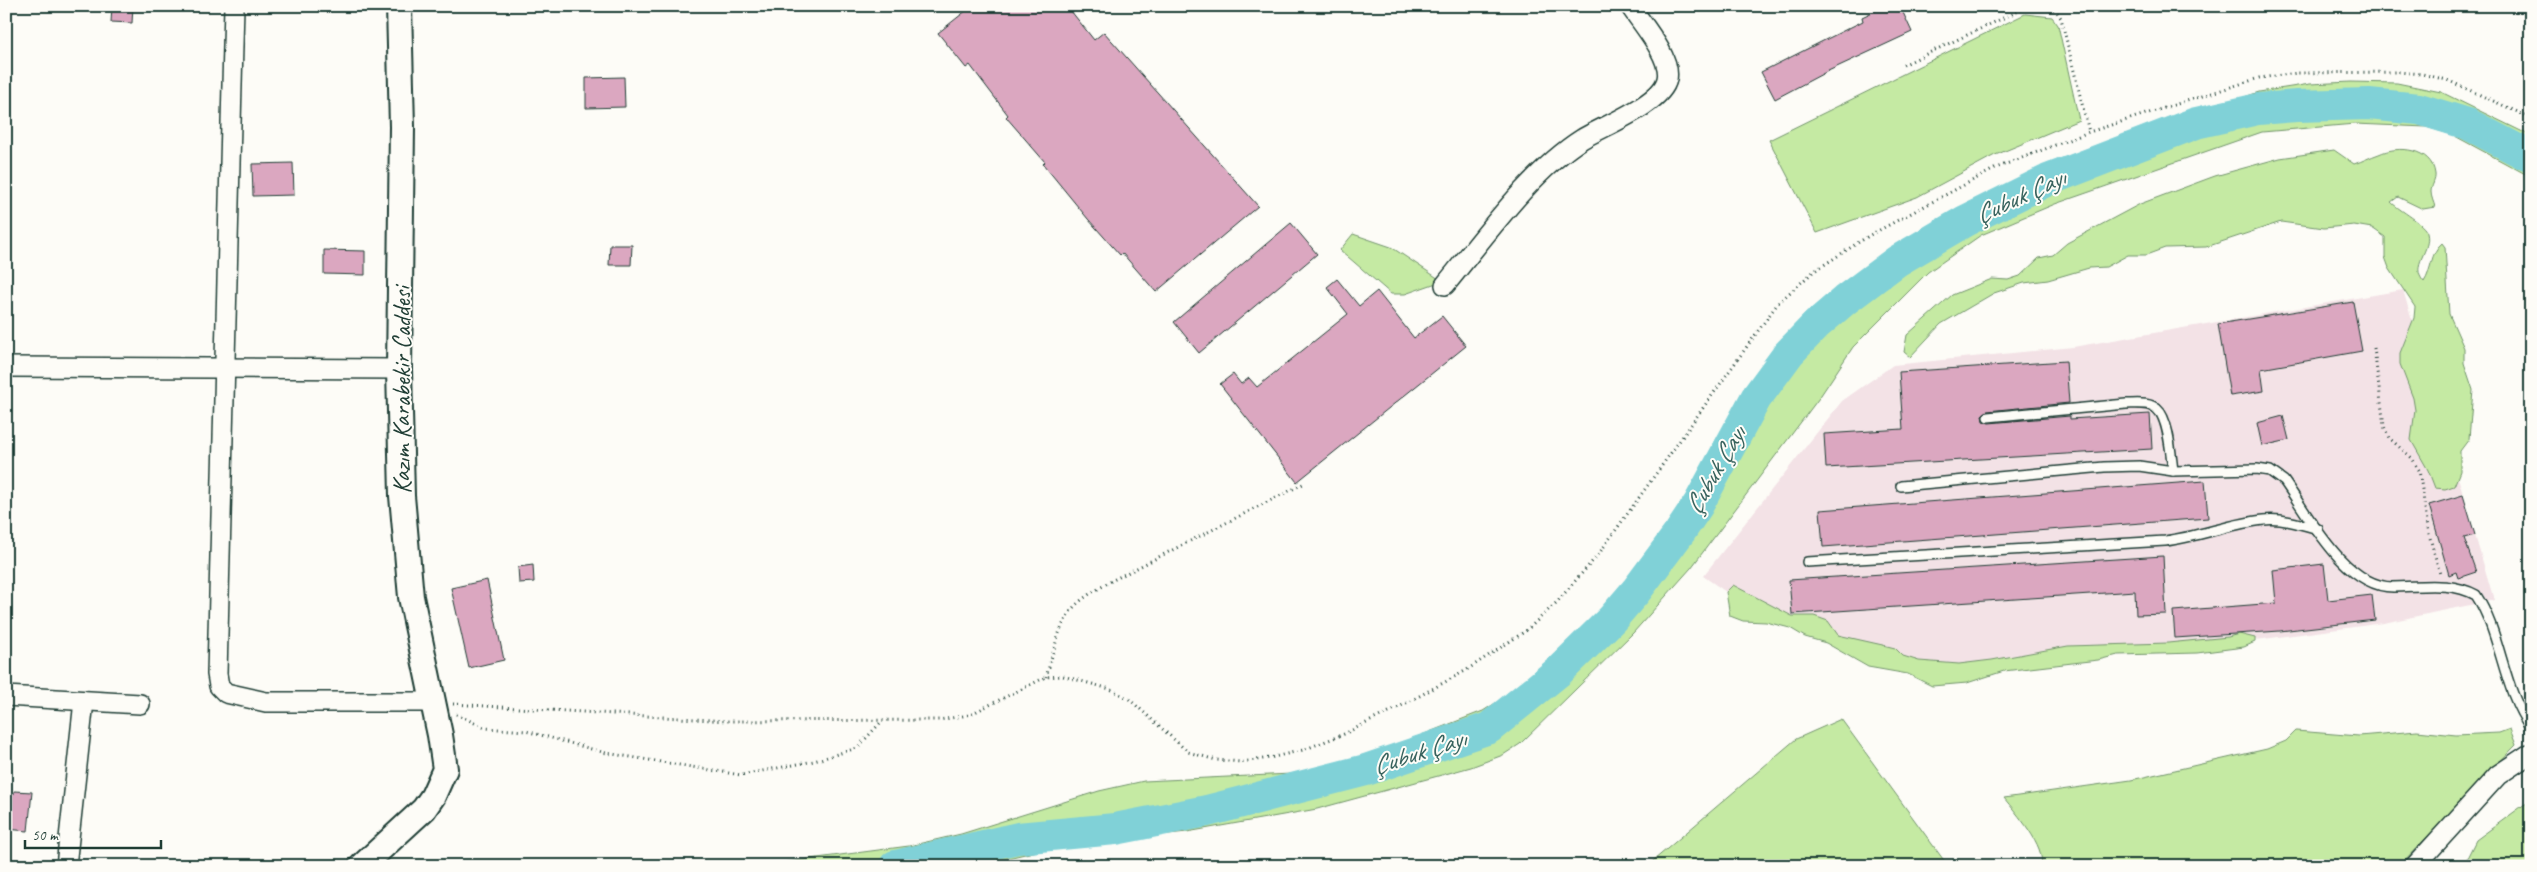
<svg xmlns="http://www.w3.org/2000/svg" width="2537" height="872" viewBox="0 0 2537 872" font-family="Caveat,sans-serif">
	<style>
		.built { fill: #f3e2e6 }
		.green { fill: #c5eaa3; stroke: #72946c }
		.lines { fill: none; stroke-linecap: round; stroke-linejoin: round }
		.river { stroke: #80d1d7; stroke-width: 32 }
		.building { fill: #dba7c0; stroke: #1f3d34 }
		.service-casing { stroke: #1f3d34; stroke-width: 12 }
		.minor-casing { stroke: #1f3d34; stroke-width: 22 }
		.tertiary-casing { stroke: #1f3d34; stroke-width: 28 }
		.path { stroke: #1f3d34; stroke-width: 3; stroke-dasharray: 1 4; stroke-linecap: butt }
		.service { stroke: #fdfcf7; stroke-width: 9 }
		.minor { stroke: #fdfcf7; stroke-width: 19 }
		.tertiary { stroke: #fdfcf7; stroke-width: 24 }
		.labels { text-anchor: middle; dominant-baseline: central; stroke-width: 4; stroke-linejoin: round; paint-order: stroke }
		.street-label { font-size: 25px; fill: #1f3d34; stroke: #fdfcf7 }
		.water-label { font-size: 26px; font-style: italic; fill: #37625d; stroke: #fdfcf7 }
	</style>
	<rect width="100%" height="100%" fill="#fdfcf7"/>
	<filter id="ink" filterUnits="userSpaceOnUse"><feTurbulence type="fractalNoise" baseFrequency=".02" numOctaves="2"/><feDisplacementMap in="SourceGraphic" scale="10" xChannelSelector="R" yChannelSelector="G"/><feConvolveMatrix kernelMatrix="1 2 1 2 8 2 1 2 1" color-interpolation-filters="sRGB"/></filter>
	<g filter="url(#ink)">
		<polygon class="built" points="2403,290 2494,600 2384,623 2225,644 2053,656 1941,685 1742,603 1703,576 1842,401 1893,365 2073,347"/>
		<g class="green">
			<polygon points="2025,14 2052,17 2058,25 2079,120 1993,156 1917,197 1817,233 1769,140"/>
			<polygon points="2351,82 2397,83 2441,92 2523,132 2531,136 2531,177 2453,135 2426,127 2355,124 2262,132 2055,204 1981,235 1928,272 1853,347 1819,398 1691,568 1633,633 1520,744 1503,755 1471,767 1317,809 1187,832 1059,846 974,866 756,866 909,846 961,834 1099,791 1144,781 1291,774 1342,762 1401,743 1483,711 1548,669 1589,628 1620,590 1675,516 1773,356 1796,327 1825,300 1946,220 2026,180 2118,140 2259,92 2310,84"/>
			<path d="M2334,150L2354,164C2363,161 2370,157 2379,154C2398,145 2432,148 2435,174C2436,180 2431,186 2431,192C2431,197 2434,203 2435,207L2423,209L2398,197L2391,202C2400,211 2424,223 2427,233C2432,251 2409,265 2424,282C2432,270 2430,253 2442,243L2445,247L2449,314L2464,348V363L2473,390L2469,439L2460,451V471L2454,486L2445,489L2435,488L2428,470L2411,440L2415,410L2413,398L2400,364V353L2414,318L2415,307L2389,268L2385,257V237L2372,228L2354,225L2324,228L2281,222L2206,247L2165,248L2146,255H2128L2106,267L2089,268L2048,280L2024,283L1994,293L1941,324L1910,357L1904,352L1907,335L1952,295L1992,279L2008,280L2020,276L2039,258L2053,255L2067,243L2140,204L2215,176L2280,158Z"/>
			<polygon points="1353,234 1391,247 1442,281 1405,294 1391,294 1340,250"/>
			<polygon points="1733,585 1792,616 1814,616 1828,621 1838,635 1887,646 1895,648 1903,656 1919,661 1959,664 1992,660 2068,646 2168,643 2228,637 2239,634 2255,638 2255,642 2244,647 2197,653 2118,655 2098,660 2004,671 1967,683 1932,686 1908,674 1868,667 1826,643 1805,637 1790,628 1766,622 1743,621 1730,616 1726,592"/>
			<polygon points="1841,719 1948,866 1647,866 1796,739"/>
			<path d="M2510,729L2516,745L2399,866H2041C2046,846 2016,813 2004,798L2131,780L2267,749L2286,741L2296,731L2359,736L2417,731L2456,735L2499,733Z"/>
			<polygon points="2531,803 2531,866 2474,866 2467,858 2476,840 2525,804"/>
		</g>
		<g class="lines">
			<polyline class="river" points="895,866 1018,838 1115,829 1207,811 1366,770 1489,728 1559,671 1612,619 1636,591 1680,532 1698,505 1756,398 1789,353 1816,325 1845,300 1897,261 1965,221 2048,180 2196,123 2258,109 2297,106 2369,104 2419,109 2468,124 2531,157"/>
		</g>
		<g class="building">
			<polygon points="112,6 133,6 132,23 111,22"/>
			<polygon points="972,6 1067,6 1094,40 1104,32 1258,206 1156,292 1122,253 1120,255 1088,219 1043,164 1045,162 1006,117 1008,115 970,65 966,68 938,33"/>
			<polygon points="1885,6 1900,6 1912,32 1826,72 1775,99 1761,72 1863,21 1862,17"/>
			<polygon points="624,77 625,107 586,108 586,78"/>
			<polygon points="293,163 294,195 253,196 252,164"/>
			<polygon points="1291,223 1317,254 1199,353 1174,322"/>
			<polygon points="610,245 632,245 631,265 609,265"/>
			<polygon points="324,250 365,251 365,275 324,274"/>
			<polygon points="1337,279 1359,306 1377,291 1414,338 1442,316 1466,346 1297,482 1220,384 1233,374 1241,384 1249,378 1257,387 1348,314 1327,287"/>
			<polygon points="2353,302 2362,351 2261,369 2264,391 2230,396 2218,324"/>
			<polygon points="2066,361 2069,403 1987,411 1982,415 1983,421 1989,423 2070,416 2070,419 2150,414 2152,449 1826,468 1824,434 1903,429 1899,372"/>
			<polygon points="2283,416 2289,440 2262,446 2257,423"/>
			<polygon points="2205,481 2208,518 1823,547 1820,510"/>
			<polygon points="2463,495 2475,535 2464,538 2476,572 2458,578 2456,572 2449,575 2429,505"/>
			<polygon points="2163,556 2166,614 2136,615 2135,591 1792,614 1789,580"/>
			<polygon points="2324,564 2328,600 2372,595 2375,620 2280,631 2175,638 2173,611 2276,603 2273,570"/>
			<polygon points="533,565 534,582 519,583 518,567"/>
			<polygon points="487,580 504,660 469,668 451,588"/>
			<polygon points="14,791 32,792 28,831 6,829 6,793 14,794"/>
		</g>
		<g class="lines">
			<defs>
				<g id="service">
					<path d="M1988,417L2126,404C2136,404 2150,402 2157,409C2169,419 2171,456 2173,471"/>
					<path d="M1901,486L2104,467L2139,466L2173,471L2257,469L2270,471L2284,481C2309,516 2345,587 2393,587C2421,587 2451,581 2476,595C2502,635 2502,688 2531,728"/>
					<path d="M1807,562L2165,541C2199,537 2232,523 2264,520C2282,518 2301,524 2318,529"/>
				</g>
				<g id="minor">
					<polyline points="234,6 217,674 219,686 226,693 266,702 433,702"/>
					<path d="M1445,285C1484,238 1530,172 1582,139C1603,126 1662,104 1667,79C1672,58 1642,24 1630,6"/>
					<polyline points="6,367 399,369"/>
					<polyline points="6,696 140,704"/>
					<polyline points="66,866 84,701"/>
					<polyline points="2415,866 2498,775 2531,753"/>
				</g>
				<polyline id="tertiary" points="362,866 424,809 433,796 445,769 440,735 411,597 402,496 399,369 402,127 399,6"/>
			</defs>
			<use href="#service" class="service-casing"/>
			<use href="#minor" class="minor-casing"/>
			<use href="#tertiary" class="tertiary-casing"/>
			<g class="path">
				<polyline points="2044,6 2056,11 2061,18 2089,132"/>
				<polyline points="1903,65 2029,6"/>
				<polyline points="2374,348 2384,426 2389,438 2412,458 2419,470 2429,534 2440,574"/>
				<path d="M1046,677C1053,655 1058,625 1074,607C1084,596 1100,588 1113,580L1305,483"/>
				<polyline points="453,704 727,721 939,720 969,715 1046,677 1063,676 1110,689 1129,699 1188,752 1216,760 1242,762 1270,758 1303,750 1344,734 1401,706 1465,671 1527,630 1556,603 1598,555 1778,303 1813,272 1870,235 1996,168 2089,132 2259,78 2298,73 2399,72 2422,74 2447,80 2531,118"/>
				<polyline points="456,714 485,728 526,731 606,753 741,775 814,761 857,748 882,721"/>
			</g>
			<use href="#service" class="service"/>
			<use href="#minor" class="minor"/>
			<use href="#tertiary" class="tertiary"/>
		</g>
	</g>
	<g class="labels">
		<g class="street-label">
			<text transform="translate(402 390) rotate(-90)">Kazım Karabekir Caddesi</text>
		</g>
		<g class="water-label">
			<text transform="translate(2020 196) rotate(-25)">Çubuk Çayı</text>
			<text transform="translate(1715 470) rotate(-60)">Çubuk Çayı</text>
			<text transform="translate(1419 752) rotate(-18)">Çubuk Çayı</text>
		</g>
	</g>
	<rect width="2537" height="872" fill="none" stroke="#fdfcf7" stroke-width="25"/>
	<rect x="12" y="12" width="2512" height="847" fill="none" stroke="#1f3d34" stroke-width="2" filter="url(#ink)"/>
	<path d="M25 840v8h136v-8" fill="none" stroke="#1f3d34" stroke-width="2.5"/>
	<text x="32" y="840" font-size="15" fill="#1f3d34" stroke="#fdfcf7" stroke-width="4" paint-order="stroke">50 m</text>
</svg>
